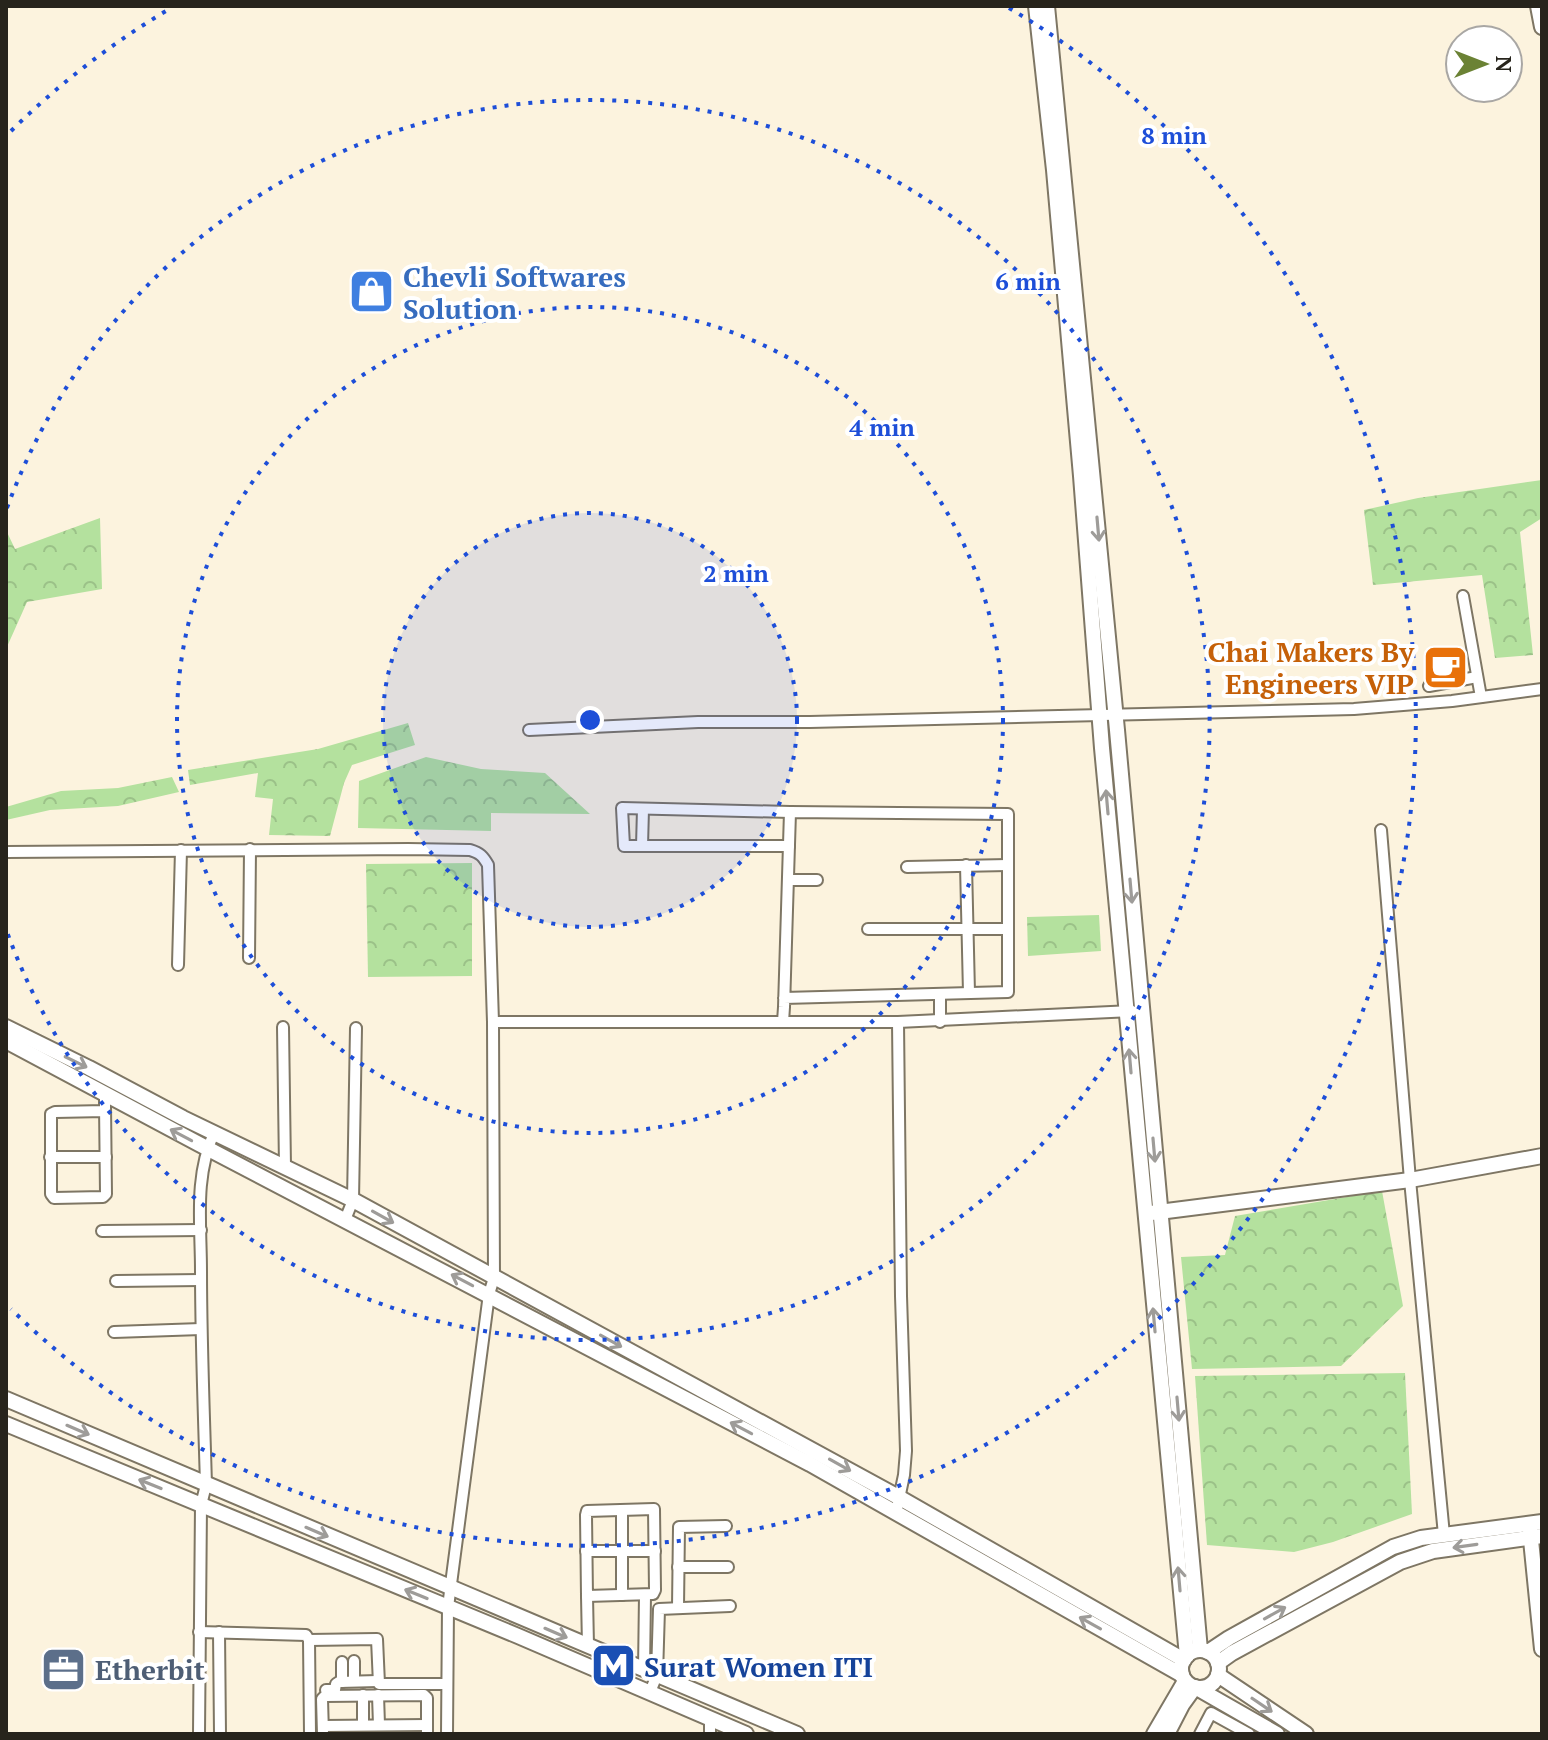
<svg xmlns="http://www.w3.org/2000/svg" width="1548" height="1740" viewBox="0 0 1548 1740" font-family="'PT Serif',serif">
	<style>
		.forest { fill: url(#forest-crowns) }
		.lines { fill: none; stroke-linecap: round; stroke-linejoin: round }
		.street-casing { stroke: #7e7664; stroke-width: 14 }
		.secondary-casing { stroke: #7e7664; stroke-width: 18 }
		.street { stroke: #fff; stroke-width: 10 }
		.secondary { stroke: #fff; stroke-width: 14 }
		.oneway { stroke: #9e9c99 }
		.ring { fill: none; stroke: #1d4ed8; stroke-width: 4; stroke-dasharray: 4 8 }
		.labels { text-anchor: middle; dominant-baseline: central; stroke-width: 8; stroke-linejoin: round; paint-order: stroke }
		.shop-label { font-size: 28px; font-weight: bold; fill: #366cbe; stroke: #fff; text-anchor: start }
		.food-label { font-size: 28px; font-weight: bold; fill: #c56008; stroke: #fff; text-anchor: end }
		.transit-label { font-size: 28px; font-weight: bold; fill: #164399; stroke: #fff; text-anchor: start }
		.service-label { font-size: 28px; font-weight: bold; fill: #4e5e75; stroke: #fff; text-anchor: start }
		.centre { fill: #1d4ed8; stroke: #fff; stroke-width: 4 }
		.ring-label { font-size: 24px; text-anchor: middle; font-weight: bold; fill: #1d4ed8; stroke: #fff; stroke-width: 8; stroke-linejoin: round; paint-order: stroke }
	</style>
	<defs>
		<pattern id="forest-crowns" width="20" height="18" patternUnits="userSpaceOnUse" patternTransform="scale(2)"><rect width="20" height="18" fill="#b4e19e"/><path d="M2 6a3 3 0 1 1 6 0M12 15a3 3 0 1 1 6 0" fill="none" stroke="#9bc188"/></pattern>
	</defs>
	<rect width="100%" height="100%" fill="#fcf3de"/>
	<g class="forest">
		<polygon points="1542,480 1542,518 1520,532 1533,655 1495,658 1482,575 1373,585 1364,510 1418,498"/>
		<polygon points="100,518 102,589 27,602 6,649 6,530 15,549"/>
		<polygon points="408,723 415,745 352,765 344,783 330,836 269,835 273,799 255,797 258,773 190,785 188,770 318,749"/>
		<polygon points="426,757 481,769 545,773 590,814 491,813 491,831 358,828 359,781"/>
		<polygon points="172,777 179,792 118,806 50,810 6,820 6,807 61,791 118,788"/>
		<polygon points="472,863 472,976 368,977 366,864"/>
		<polygon points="1099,915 1101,951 1028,956 1027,917"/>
		<polygon points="1382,1191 1403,1306 1341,1366 1192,1369 1181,1257 1225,1255 1235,1216"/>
		<polygon points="1405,1373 1412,1514 1333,1542 1294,1552 1207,1545 1195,1376"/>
	</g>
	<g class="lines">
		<defs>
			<g id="street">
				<polyline points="1463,596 1481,697"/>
				<polyline points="1429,686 1477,677"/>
				<polyline points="529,730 698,722 810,722 1354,709 1452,701 1542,689"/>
				<polyline points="1381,830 1410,1180 1444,1535"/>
				<polyline points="642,846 643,809"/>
				<polyline points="789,846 624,846 622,808 790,812"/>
				<path d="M6,852L408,849L470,850C480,853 483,856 488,865L493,1022L494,1278L489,1294L448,1607L447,1734"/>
				<polyline points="966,865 969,993"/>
				<polyline points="907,867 1008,865"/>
				<polyline points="788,880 817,880"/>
				<polyline points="868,929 1006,929"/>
				<polyline points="249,958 250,849"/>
				<polyline points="178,965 181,850"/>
				<polyline points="940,994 940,1022"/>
				<polyline points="493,1022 898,1022 1132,1011"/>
				<polyline points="783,1022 784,1007 790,812 1008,814 1008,992 784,998"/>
				<polyline points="283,1027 285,1167"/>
				<polyline points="105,1094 105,1105 106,1194 103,1197 54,1198 51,1194 51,1114 55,1112 105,1111"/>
				<polyline points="50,1157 106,1157"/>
				<polyline points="345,1220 353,1200 356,1028"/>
				<polyline points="102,1231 201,1230"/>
				<polyline points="116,1281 201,1280"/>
				<polyline points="114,1332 201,1329"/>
				<polygon points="654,1509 655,1590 653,1594 587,1596 586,1515 587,1511"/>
				<polyline points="896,1513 904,1475 906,1451 901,1296 898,1022"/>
				<polyline points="586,1551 655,1551"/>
				<polyline points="678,1567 728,1567"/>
				<polyline points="622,1595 622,1510"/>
				<polyline points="587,1596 588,1646"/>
				<polyline points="678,1607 679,1527 726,1526"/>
				<polyline points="199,1632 306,1635 309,1640 310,1734"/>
				<polyline points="219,1632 220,1734"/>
				<polyline points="309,1640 377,1639 379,1684 447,1684"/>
				<polyline points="354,1661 354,1681"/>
				<polyline points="342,1662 342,1682"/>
				<polyline points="644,1670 645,1595"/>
				<polyline points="326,1690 335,1690 336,1684 339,1682 378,1681"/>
				<polyline points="650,1692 657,1675 659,1609 730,1606"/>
				<polyline points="363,1695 363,1725"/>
				<polyline points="378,1695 379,1725"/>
				<polyline points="710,1719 710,1734"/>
				<polyline points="323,1726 427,1725"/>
				<path d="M199,1734L201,1505L206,1485C204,1413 201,1342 201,1271C201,1223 194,1177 214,1133"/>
				<polyline points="323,1734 322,1699 325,1696 424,1695 427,1698 427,1734"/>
				<polyline points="1200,1734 1211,1713 1249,1734"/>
			</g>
			<g id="secondary">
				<polyline points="1036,6 1054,170 1081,476 1102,748 1187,1656"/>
				<polyline points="1047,6 1117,730 1200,1650"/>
				<polyline points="1538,6 1542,27"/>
				<polyline points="6,1027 89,1068 183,1118 353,1200 900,1498 1184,1660"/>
				<polyline points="6,1041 199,1144 810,1464 1182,1675"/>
				<polyline points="1151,1213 1410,1180 1542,1156"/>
				<polyline points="6,1399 797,1734"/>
				<polyline points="6,1424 518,1636 746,1734"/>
				<polyline points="1530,1530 1542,1649"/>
				<circle cx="1200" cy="1669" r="19"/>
				<polyline points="1208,1652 1229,1638 1393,1547 1421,1538 1542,1522"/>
				<polyline points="1218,1663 1232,1653 1400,1562 1433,1551 1542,1536"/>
				<polyline points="1218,1675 1306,1734"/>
				<polyline points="1154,1734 1185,1681"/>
				<polyline points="1167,1734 1182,1705 1195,1687 1277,1734"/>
			</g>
		</defs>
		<use href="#street" class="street-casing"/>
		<use href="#secondary" class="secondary-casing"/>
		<use href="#street" class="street"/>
		<use href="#secondary" class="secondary"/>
	</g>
	<defs><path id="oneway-shaft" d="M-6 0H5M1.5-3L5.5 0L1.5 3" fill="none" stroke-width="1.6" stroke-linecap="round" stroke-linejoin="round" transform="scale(2)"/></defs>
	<g class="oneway">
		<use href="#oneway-shaft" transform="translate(1098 529) rotate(85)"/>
		<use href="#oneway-shaft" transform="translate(1107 802) rotate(-95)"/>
		<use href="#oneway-shaft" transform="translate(1131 891) rotate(85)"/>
		<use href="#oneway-shaft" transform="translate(1130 1061) rotate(-95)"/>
		<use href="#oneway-shaft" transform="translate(76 1062) rotate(26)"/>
		<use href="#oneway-shaft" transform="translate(181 1135) rotate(-152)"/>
		<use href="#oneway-shaft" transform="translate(1154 1150) rotate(85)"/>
		<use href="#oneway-shaft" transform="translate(383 1217) rotate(29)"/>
		<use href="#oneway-shaft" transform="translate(462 1280) rotate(-152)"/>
		<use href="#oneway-shaft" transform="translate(1154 1320) rotate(-95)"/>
		<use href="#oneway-shaft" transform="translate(611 1341) rotate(29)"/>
		<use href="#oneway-shaft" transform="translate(1178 1409) rotate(85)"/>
		<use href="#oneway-shaft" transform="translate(741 1428) rotate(-152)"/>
		<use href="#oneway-shaft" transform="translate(78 1430) rotate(23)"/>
		<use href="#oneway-shaft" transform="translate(840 1465) rotate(29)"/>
		<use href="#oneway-shaft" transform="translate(150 1484) rotate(-158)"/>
		<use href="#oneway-shaft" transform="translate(317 1532) rotate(23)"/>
		<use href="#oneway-shaft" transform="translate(1465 1546) rotate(172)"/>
		<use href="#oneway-shaft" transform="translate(1179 1579) rotate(-95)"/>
		<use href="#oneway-shaft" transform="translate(416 1594) rotate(-158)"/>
		<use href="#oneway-shaft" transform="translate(1275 1613) rotate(-29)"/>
		<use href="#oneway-shaft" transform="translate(1090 1623) rotate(-151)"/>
		<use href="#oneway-shaft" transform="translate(556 1633) rotate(23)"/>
		<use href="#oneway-shaft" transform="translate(1262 1705) rotate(34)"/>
	</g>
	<circle cx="590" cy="720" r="207" fill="#1d4ed8" fill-opacity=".12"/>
	<g class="ring">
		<circle cx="590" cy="720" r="207"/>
		<circle cx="590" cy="720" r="413"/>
		<path d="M7 508A620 620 0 1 1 7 932"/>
		<path d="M11 131A826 826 0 0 1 171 8M1009 8A826 826 0 1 1 11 1309"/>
	</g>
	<defs>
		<symbol id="shop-square" viewBox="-11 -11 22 22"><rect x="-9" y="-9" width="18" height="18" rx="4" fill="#3f7fe0" stroke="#fff"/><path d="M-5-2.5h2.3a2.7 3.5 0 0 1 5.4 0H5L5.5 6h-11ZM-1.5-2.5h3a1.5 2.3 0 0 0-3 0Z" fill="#fff"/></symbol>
		<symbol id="cafe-square" viewBox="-11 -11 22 22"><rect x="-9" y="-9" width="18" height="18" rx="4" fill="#e8710a" stroke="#fff"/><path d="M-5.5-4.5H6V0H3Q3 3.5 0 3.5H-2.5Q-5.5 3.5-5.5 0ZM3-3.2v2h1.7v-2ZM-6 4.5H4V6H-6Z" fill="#fff"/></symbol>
		<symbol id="metro-square" viewBox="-11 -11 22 22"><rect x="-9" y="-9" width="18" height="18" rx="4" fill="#1a4fb4" stroke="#fff"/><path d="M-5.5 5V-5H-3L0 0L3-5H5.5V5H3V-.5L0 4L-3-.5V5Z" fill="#fff"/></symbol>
		<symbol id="office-square" viewBox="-11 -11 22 22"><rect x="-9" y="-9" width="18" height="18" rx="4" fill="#5c6f8a" stroke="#fff"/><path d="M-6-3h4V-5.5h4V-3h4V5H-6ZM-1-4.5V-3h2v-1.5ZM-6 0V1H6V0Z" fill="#fff"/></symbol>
	</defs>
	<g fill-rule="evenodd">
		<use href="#shop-square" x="346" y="266" width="51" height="51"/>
		<use href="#cafe-square" x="1420" y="642" width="51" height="51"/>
		<use href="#metro-square" x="588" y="1640" width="51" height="51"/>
		<use href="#office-square" x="38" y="1644" width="51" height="51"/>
	</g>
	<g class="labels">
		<g class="shop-label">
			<text x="403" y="276">Chevli Softwares<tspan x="403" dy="32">Solution</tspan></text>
		</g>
		<g class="food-label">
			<text x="1414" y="651">Chai Makers By<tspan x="1414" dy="32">Engineers VIP</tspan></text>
		</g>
		<g class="transit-label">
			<text x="644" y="1666">Surat Women ITI</text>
		</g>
		<g class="service-label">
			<text x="95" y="1669">Etherbit</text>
		</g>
	</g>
	<circle cx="590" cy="720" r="12" class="centre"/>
	<g class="ring-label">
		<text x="1174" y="144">8 min</text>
		<text x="1028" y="290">6 min</text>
		<text x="882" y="436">4 min</text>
		<text x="736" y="582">2 min</text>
	</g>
	<rect width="1548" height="1740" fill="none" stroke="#27241c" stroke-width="16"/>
	<g transform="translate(1484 64) rotate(90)"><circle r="38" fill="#ffffff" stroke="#a9a7a4" stroke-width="2"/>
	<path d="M0-6L14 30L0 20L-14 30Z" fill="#6b8234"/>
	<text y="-12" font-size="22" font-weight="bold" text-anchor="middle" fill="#27241c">N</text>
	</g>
</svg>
